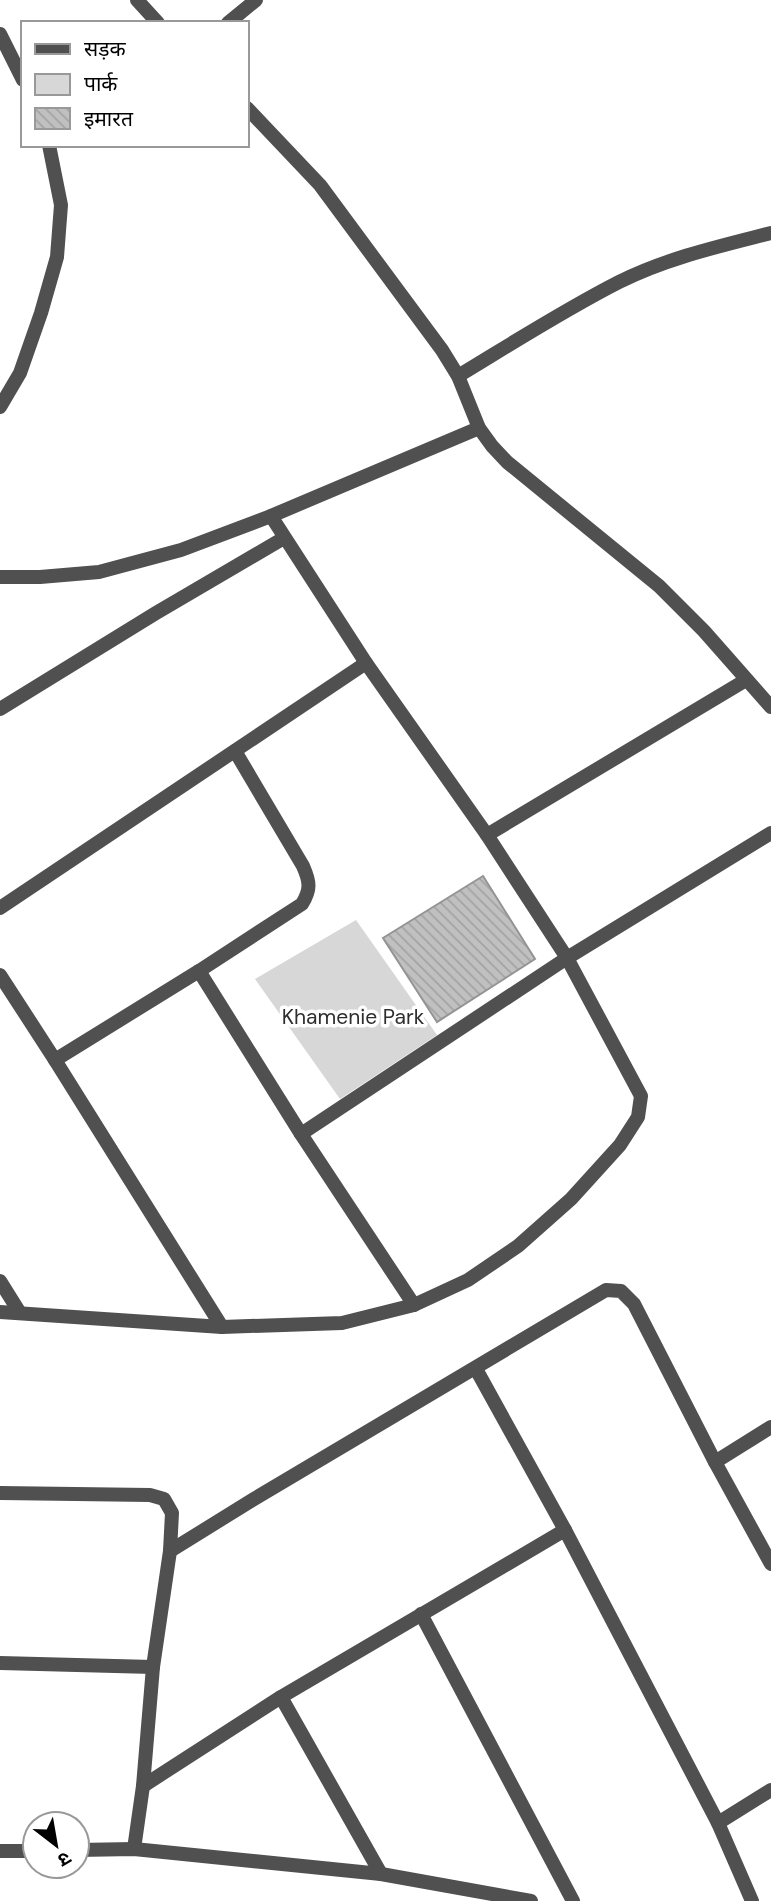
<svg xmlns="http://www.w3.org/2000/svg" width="771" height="1901" viewBox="0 0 771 1901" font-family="'DM Sans','Noto Sans Devanagari',sans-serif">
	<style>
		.green { fill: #d7d7d7 }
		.building { fill: url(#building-back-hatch); stroke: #949494; stroke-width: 2 }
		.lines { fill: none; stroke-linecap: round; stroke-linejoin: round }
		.minor { stroke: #505050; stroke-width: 14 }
		.labels { text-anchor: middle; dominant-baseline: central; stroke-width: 7; stroke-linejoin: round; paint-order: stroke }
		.park-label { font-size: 21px; fill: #2e2e2e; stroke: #fff }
	</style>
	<defs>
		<pattern id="building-back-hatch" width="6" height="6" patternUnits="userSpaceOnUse" patternTransform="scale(1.75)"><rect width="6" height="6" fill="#c0c0c0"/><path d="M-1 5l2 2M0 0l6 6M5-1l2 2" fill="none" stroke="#a3a3a3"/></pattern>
	</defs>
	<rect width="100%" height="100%" fill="#fff"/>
	<polygon class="green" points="356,920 437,1035 340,1099 255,979"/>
	<polygon class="building" points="483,876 535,959 437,1022 383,938"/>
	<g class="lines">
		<g class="minor">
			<polyline points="137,0 158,23"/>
			<polyline points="228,23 256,0"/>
			<polyline points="0,34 23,80"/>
			<polyline points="247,108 320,185 442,350 458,376 479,428 492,446 507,462 659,586 704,631 771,707"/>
			<path d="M458,376C511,344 564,310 619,282C667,258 720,246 771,233"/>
			<polyline points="0,407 20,373 41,313 57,257 61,205 49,145"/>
			<polyline points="0,577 40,577 99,572 181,550 271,516 479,428"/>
			<polyline points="0,709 156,613 284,538"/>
			<polyline points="487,835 746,680"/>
			<polyline points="0,908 366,663"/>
			<polyline points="199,971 301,1134 414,1305"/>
			<polyline points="0,975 55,1060 222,1327"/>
			<path d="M55,1060L199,971L302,904C311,889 310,882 303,866L235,751"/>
			<polyline points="301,1134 567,958 771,833"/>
			<polyline points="0,1281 20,1313"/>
			<polyline points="0,1312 222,1327 342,1323 414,1305 468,1280 518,1246 571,1199 620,1145 638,1117 641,1096 567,958 487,835 366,663 271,516"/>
			<polyline points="476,1369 565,1530 718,1823 752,1901"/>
			<polyline points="715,1462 771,1427"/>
			<polyline points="0,1493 150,1495 164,1499 172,1513 170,1551 153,1667 143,1786 134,1849"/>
			<polyline points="170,1551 254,1499 606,1290 621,1291 634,1304 715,1462 771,1564"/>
			<polyline points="421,1614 573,1901"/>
			<polyline points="0,1663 153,1667"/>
			<polyline points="281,1697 381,1874"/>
			<polyline points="143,1786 281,1697 565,1530"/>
			<polyline points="718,1823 771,1790"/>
			<polyline points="77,1850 134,1849 381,1874 531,1901"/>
			<polyline points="0,1851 35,1851"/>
		</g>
	</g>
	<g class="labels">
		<g class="park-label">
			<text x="353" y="1017">Khamenie Park</text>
		</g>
	</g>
	<rect x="21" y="21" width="228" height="126" fill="#ffffff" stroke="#999999" stroke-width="2"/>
	<rect x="35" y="44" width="35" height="10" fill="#505050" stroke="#999999" stroke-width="2"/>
	<text x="84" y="56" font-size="21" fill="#000000">सड़क</text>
	<rect x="35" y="74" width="35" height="21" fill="#d7d7d7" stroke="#999999" stroke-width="2"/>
	<text x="84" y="91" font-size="21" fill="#000000">पार्क</text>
	<rect x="35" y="108" width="35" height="21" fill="url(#building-back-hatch)" stroke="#999999" stroke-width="2"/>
	<text x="84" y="126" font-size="21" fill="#000000">इमारत</text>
	<g transform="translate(56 1845) rotate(149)"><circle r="33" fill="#ffffff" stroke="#999999" stroke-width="2"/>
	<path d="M0-5L12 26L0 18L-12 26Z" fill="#000000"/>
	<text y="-10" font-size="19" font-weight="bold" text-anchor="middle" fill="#000000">उ</text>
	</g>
</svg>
